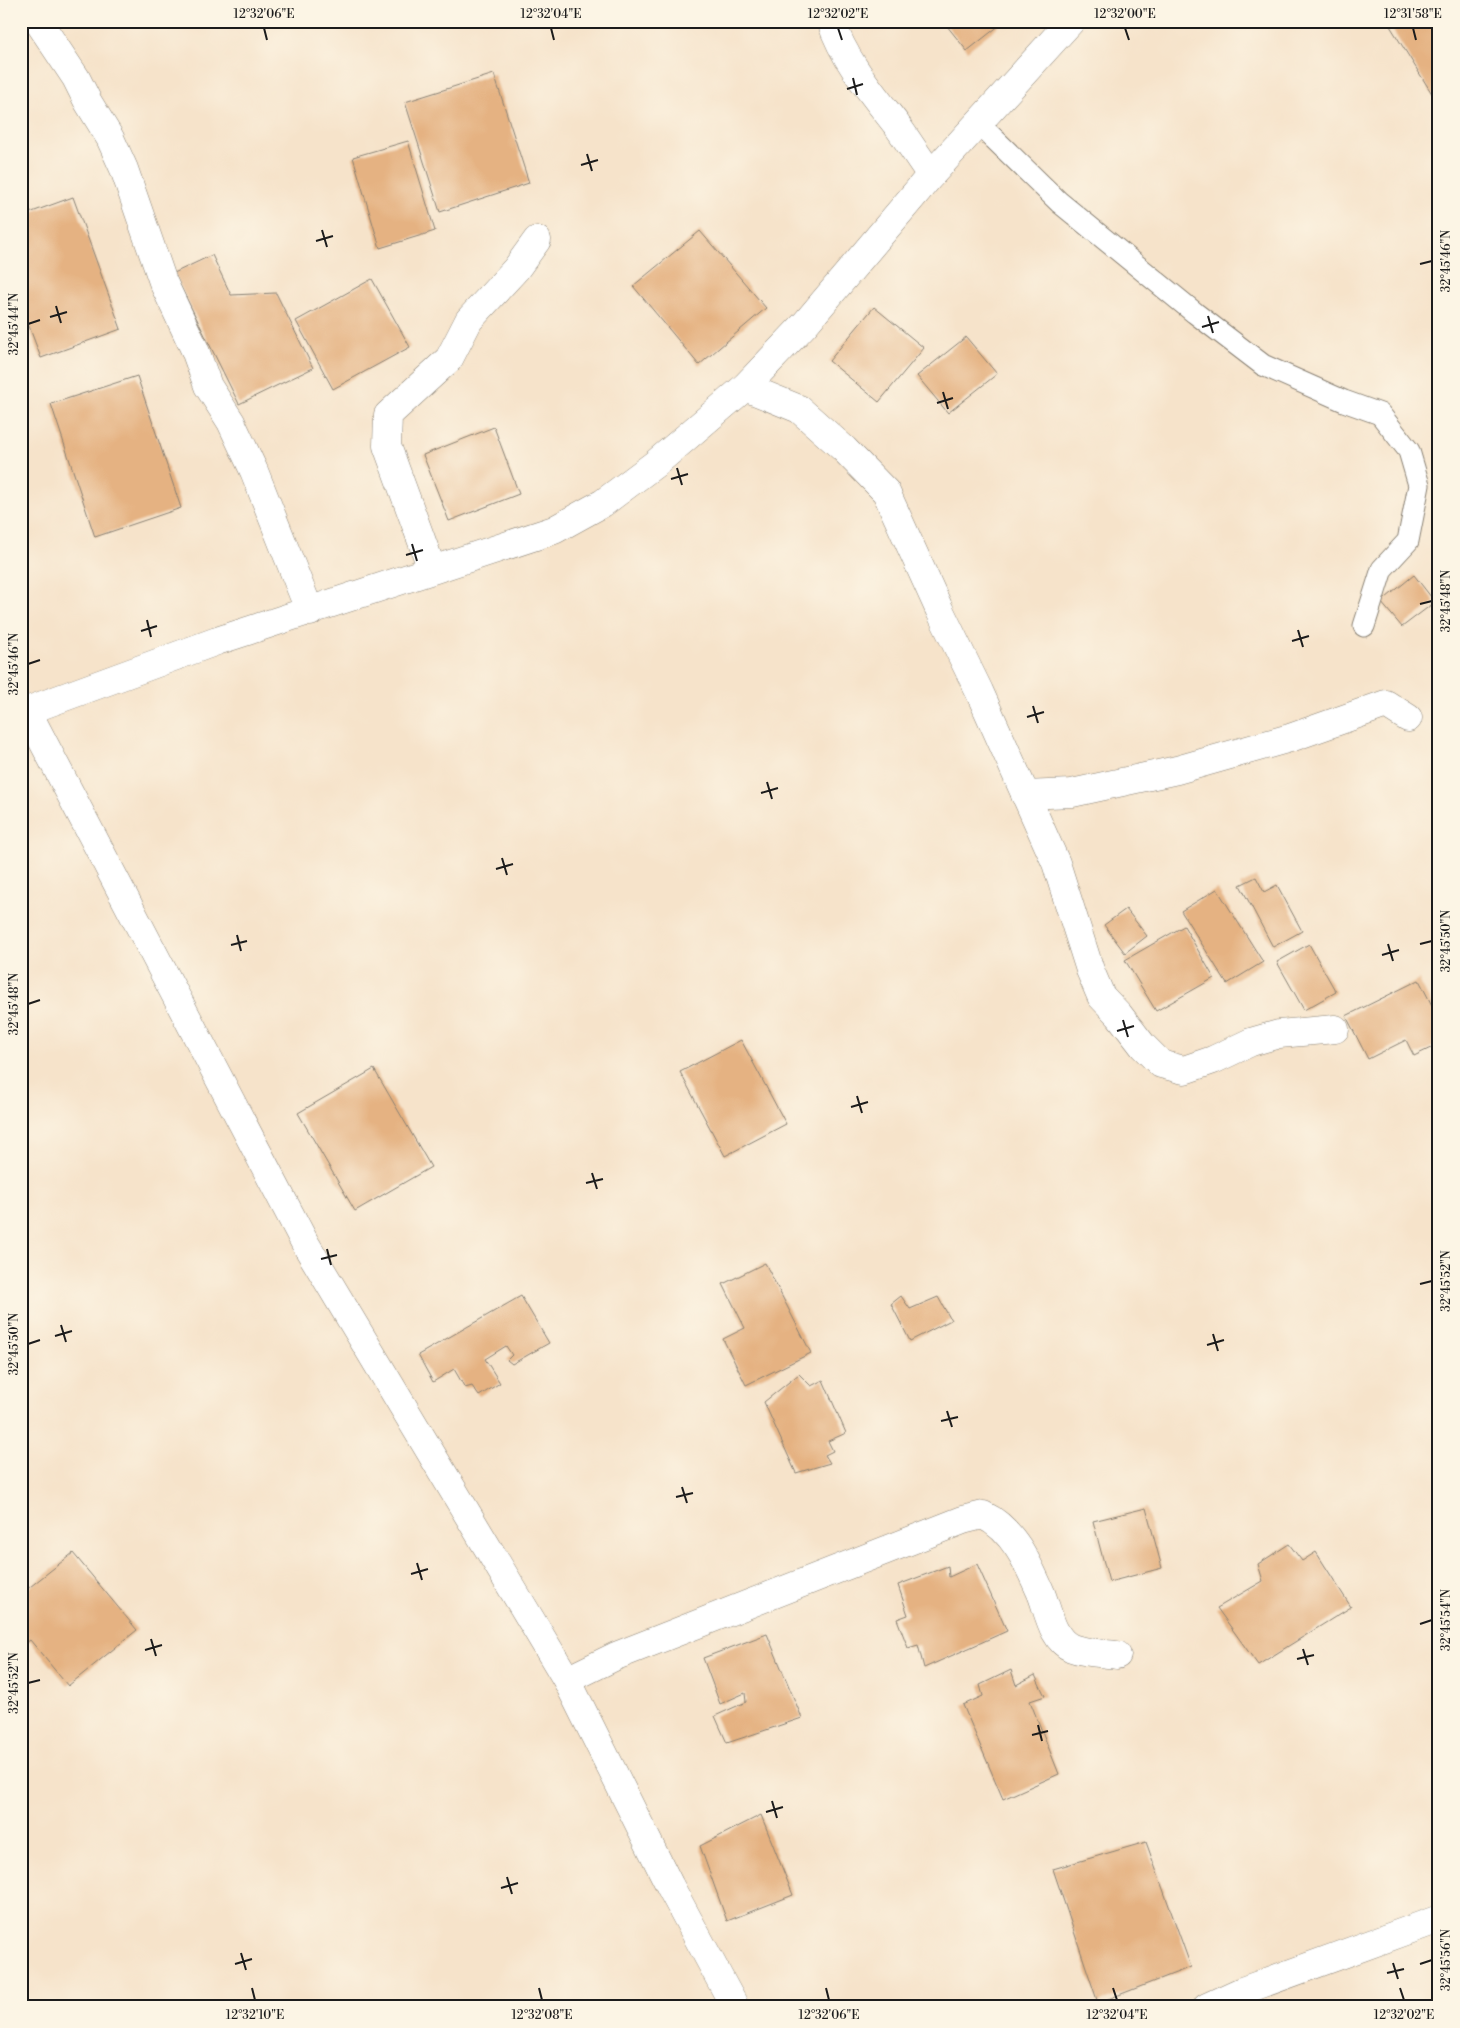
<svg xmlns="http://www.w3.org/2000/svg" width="1460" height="2028" viewBox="0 0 1460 2028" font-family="'Libre Bodoni',serif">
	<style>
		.building { fill: #e5b282 }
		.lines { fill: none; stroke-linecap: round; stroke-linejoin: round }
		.lane-casing { stroke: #898073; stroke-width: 23 }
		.street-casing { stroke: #898073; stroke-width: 29 }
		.lane { stroke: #fff; stroke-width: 21 }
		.street { stroke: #fff; stroke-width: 28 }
		.ticks { fill: none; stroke: #1c1c1c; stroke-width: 2 }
		.neatline { fill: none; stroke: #1c1c1c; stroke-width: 2 }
		.ticks-label { font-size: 12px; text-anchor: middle; fill: #1c1c1c }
	</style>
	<rect width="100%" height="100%" fill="#fcf5e5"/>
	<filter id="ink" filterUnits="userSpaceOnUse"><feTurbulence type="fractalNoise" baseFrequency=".02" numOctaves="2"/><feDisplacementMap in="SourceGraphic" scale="10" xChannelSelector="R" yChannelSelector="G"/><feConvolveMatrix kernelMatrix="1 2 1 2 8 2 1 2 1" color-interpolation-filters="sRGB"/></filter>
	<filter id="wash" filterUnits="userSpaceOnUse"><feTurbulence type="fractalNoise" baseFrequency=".0096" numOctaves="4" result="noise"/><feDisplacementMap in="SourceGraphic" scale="20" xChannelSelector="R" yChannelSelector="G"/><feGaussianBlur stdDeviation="1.12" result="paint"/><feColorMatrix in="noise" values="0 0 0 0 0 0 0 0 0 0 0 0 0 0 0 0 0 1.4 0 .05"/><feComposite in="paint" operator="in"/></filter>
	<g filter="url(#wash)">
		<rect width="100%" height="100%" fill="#f6e3ca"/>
		<g id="blocks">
			<g class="building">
				<polygon points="943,21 1005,21 967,51"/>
				<polygon points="1387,21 1439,21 1439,105"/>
				<polygon points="494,74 529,183 440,212 405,102"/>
				<polygon points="408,141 435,231 380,248 353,157"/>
				<polygon points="73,197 121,329 41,358 21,305 21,216"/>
				<polygon points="700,231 766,308 699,365 633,286"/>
				<polygon points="212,255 231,295 276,293 313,368 239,404 174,273"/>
				<polygon points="372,279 410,347 333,389 296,321"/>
				<polygon points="874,307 924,348 879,402 829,361"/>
				<polygon points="966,337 997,374 948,413 917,376"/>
				<polygon points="137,376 181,508 95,537 51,404"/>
				<polygon points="494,427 519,494 449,521 423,455"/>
				<polygon points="1414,575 1435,602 1402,627 1381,602"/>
				<polygon points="1256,877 1264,892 1277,885 1302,931 1273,947 1240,885"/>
				<polygon points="1217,889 1263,962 1227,984 1181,911"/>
				<polygon points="1126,909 1147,936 1125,953 1104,925"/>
				<polygon points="1184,926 1214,978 1156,1011 1125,960"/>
				<polygon points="1309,944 1336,992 1304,1010 1277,962"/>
				<polygon points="1419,980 1439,1019 1439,1044 1414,1056 1406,1040 1368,1059 1346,1016"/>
				<polygon points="741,1040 786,1124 725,1156 680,1072"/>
				<polygon points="374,1069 431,1167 355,1211 298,1113"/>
				<polygon points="765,1263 811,1353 746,1385 723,1339 745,1328 723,1284"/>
				<polygon points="521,1296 549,1343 512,1364 507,1360 512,1355 506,1346 485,1359 500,1383 479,1396 472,1386 465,1388 454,1369 433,1382 418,1355"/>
				<polygon points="901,1296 910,1309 938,1297 951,1320 910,1341 891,1304"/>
				<polygon points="799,1374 811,1386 823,1380 846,1433 828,1441 833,1451 825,1455 830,1463 796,1473 764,1402"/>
				<polygon points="1146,1508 1162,1568 1109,1582 1093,1521"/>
				<polygon points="1289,1544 1302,1561 1316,1552 1351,1607 1258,1665 1217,1608 1263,1581 1258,1564"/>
				<polygon points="73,1553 137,1630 68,1686 30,1640 21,1647 21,1594"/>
				<polygon points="977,1564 1007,1631 924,1668 918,1645 908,1648 897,1619 908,1615 898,1585 948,1566 949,1577"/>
				<polygon points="767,1634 802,1718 727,1743 715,1716 746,1702 745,1693 720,1704 703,1658"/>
				<polygon points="1011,1670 1016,1685 1035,1675 1045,1696 1030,1701 1059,1774 1003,1799 963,1705 983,1696 980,1685"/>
				<polygon points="761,1815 793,1895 727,1921 700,1846"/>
				<polygon points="1146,1842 1191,1967 1098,2003 1053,1869"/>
			</g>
		</g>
	</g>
	<g filter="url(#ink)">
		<use href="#blocks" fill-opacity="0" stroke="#898073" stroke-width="1"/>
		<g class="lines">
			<defs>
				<polyline id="lane" points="979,124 1059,202 1195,313 1263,365 1344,401 1380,414 1409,451 1419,485 1408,541 1382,569 1364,626"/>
				<g id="street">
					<polyline points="38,21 76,78 88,102 110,138 124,169 163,282 195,350 208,386 231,422 254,471 310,612"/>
					<path d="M831,21C844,60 871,92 896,124C908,141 919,158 931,175"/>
					<polyline points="745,387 799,409 844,449 886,492 940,611 979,691 1056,863 1090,970 1101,996 1119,1015 1143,1046 1161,1064 1184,1070 1213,1060 1251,1042 1279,1034 1335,1029"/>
					<polyline points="432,569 387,446 388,415 449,359 469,320 516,269 537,240"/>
					<polyline points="27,711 305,1243 567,1680 670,1886 735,2007"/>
					<polyline points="21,713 217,641 554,530 603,503 655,464 745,387 805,324 931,175 1071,21"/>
					<polyline points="1025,795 1072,793 1177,770 1290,738 1386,704 1408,718"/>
					<path d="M567,1680L616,1656L963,1520L983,1515C1013,1529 1028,1563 1041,1593C1048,1610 1052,1640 1072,1648C1085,1653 1102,1653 1117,1655"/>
					<polyline points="1207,2007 1242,1991 1439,1919"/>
				</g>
			</defs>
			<use href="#lane" class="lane-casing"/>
			<use href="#street" class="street-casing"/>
			<use href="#lane" class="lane"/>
			<use href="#street" class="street"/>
		</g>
	</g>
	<path class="ticks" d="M264,28L267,40M551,28L554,40M838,28L842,40M1125,28L1129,40M1413,28L1416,40M853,78L857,95M847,89L863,84M587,154L592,171M581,165L598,160M322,230L327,247M316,241L333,236M1420,264L1432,261M56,306L61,323M1208,316L1213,333M50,317L67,312M28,324L40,320M1202,327L1219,322M943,392L948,409M937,403L953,398M677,468L682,485M671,479L688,474M412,544L417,561M406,555L423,550M1420,604L1432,601M147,620L151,637M1298,630L1303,647M141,631L157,626M1292,641L1309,636M28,664L40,660M1033,706L1038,723M1027,717L1044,712M767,782L772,799M761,793L778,788M502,858L507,875M496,869L513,864M237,935L241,951M1388,944L1393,961M1420,944L1432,941M231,945L247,941M1382,955L1399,950M28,1004L40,1000M1123,1020L1128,1037M1117,1031L1134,1026M857,1096L862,1113M851,1107L868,1102M592,1173L597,1189M586,1183L603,1179M327,1249L331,1265M321,1259L337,1255M1420,1284L1432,1281M61,1325L66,1342M1213,1334L1218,1351M55,1336L72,1331M28,1344L40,1340M1207,1345L1224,1340M947,1411L952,1427M941,1421L958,1417M682,1487L687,1503M676,1497L693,1493M417,1563L422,1580M411,1574L428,1569M1420,1624L1432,1620M151,1639L156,1656M1303,1649L1308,1665M145,1650L162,1645M1297,1659L1314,1655M28,1683L40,1680M1038,1725L1042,1741M1032,1735L1048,1731M772,1801L777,1818M766,1812L783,1807M507,1877L512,1894M501,1888L518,1883M241,1953L246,1970M1393,1963L1398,1979M235,1964L252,1959M1420,1964L1432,1960M1387,1973L1404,1969M252,1988L255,2000M539,1988L542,2000M826,1988L829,2000M1113,1988L1117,2000M1400,1988L1404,2000"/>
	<rect width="1460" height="2028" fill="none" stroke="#fcf5e5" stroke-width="55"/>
	<rect x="28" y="28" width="1404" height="1972" class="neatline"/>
	<g class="ticks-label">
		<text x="264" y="18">12°32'06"E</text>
		<text x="551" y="18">12°32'04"E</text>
		<text x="838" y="18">12°32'02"E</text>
		<text x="1125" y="18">12°32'00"E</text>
		<text x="1413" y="18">12°31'58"E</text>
		<text transform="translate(1446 261) rotate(-90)" y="4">32°45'46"N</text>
		<text transform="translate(14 324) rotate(-90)" y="4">32°45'44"N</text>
		<text transform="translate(1446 601) rotate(-90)" y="4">32°45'48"N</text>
		<text transform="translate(14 664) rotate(-90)" y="4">32°45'46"N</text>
		<text transform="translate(1446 941) rotate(-90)" y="4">32°45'50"N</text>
		<text transform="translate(14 1004) rotate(-90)" y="4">32°45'48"N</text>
		<text transform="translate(1446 1281) rotate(-90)" y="4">32°45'52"N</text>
		<text transform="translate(14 1344) rotate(-90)" y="4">32°45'50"N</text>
		<text transform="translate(1446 1620) rotate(-90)" y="4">32°45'54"N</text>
		<text transform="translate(14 1683) rotate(-90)" y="4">32°45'52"N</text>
		<text transform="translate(1446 1960) rotate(-90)" y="4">32°45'56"N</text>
		<text x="255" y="2019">12°32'10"E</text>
		<text x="542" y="2019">12°32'08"E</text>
		<text x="829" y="2019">12°32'06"E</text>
		<text x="1117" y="2019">12°32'04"E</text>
		<text x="1404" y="2019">12°32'02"E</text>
	</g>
</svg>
